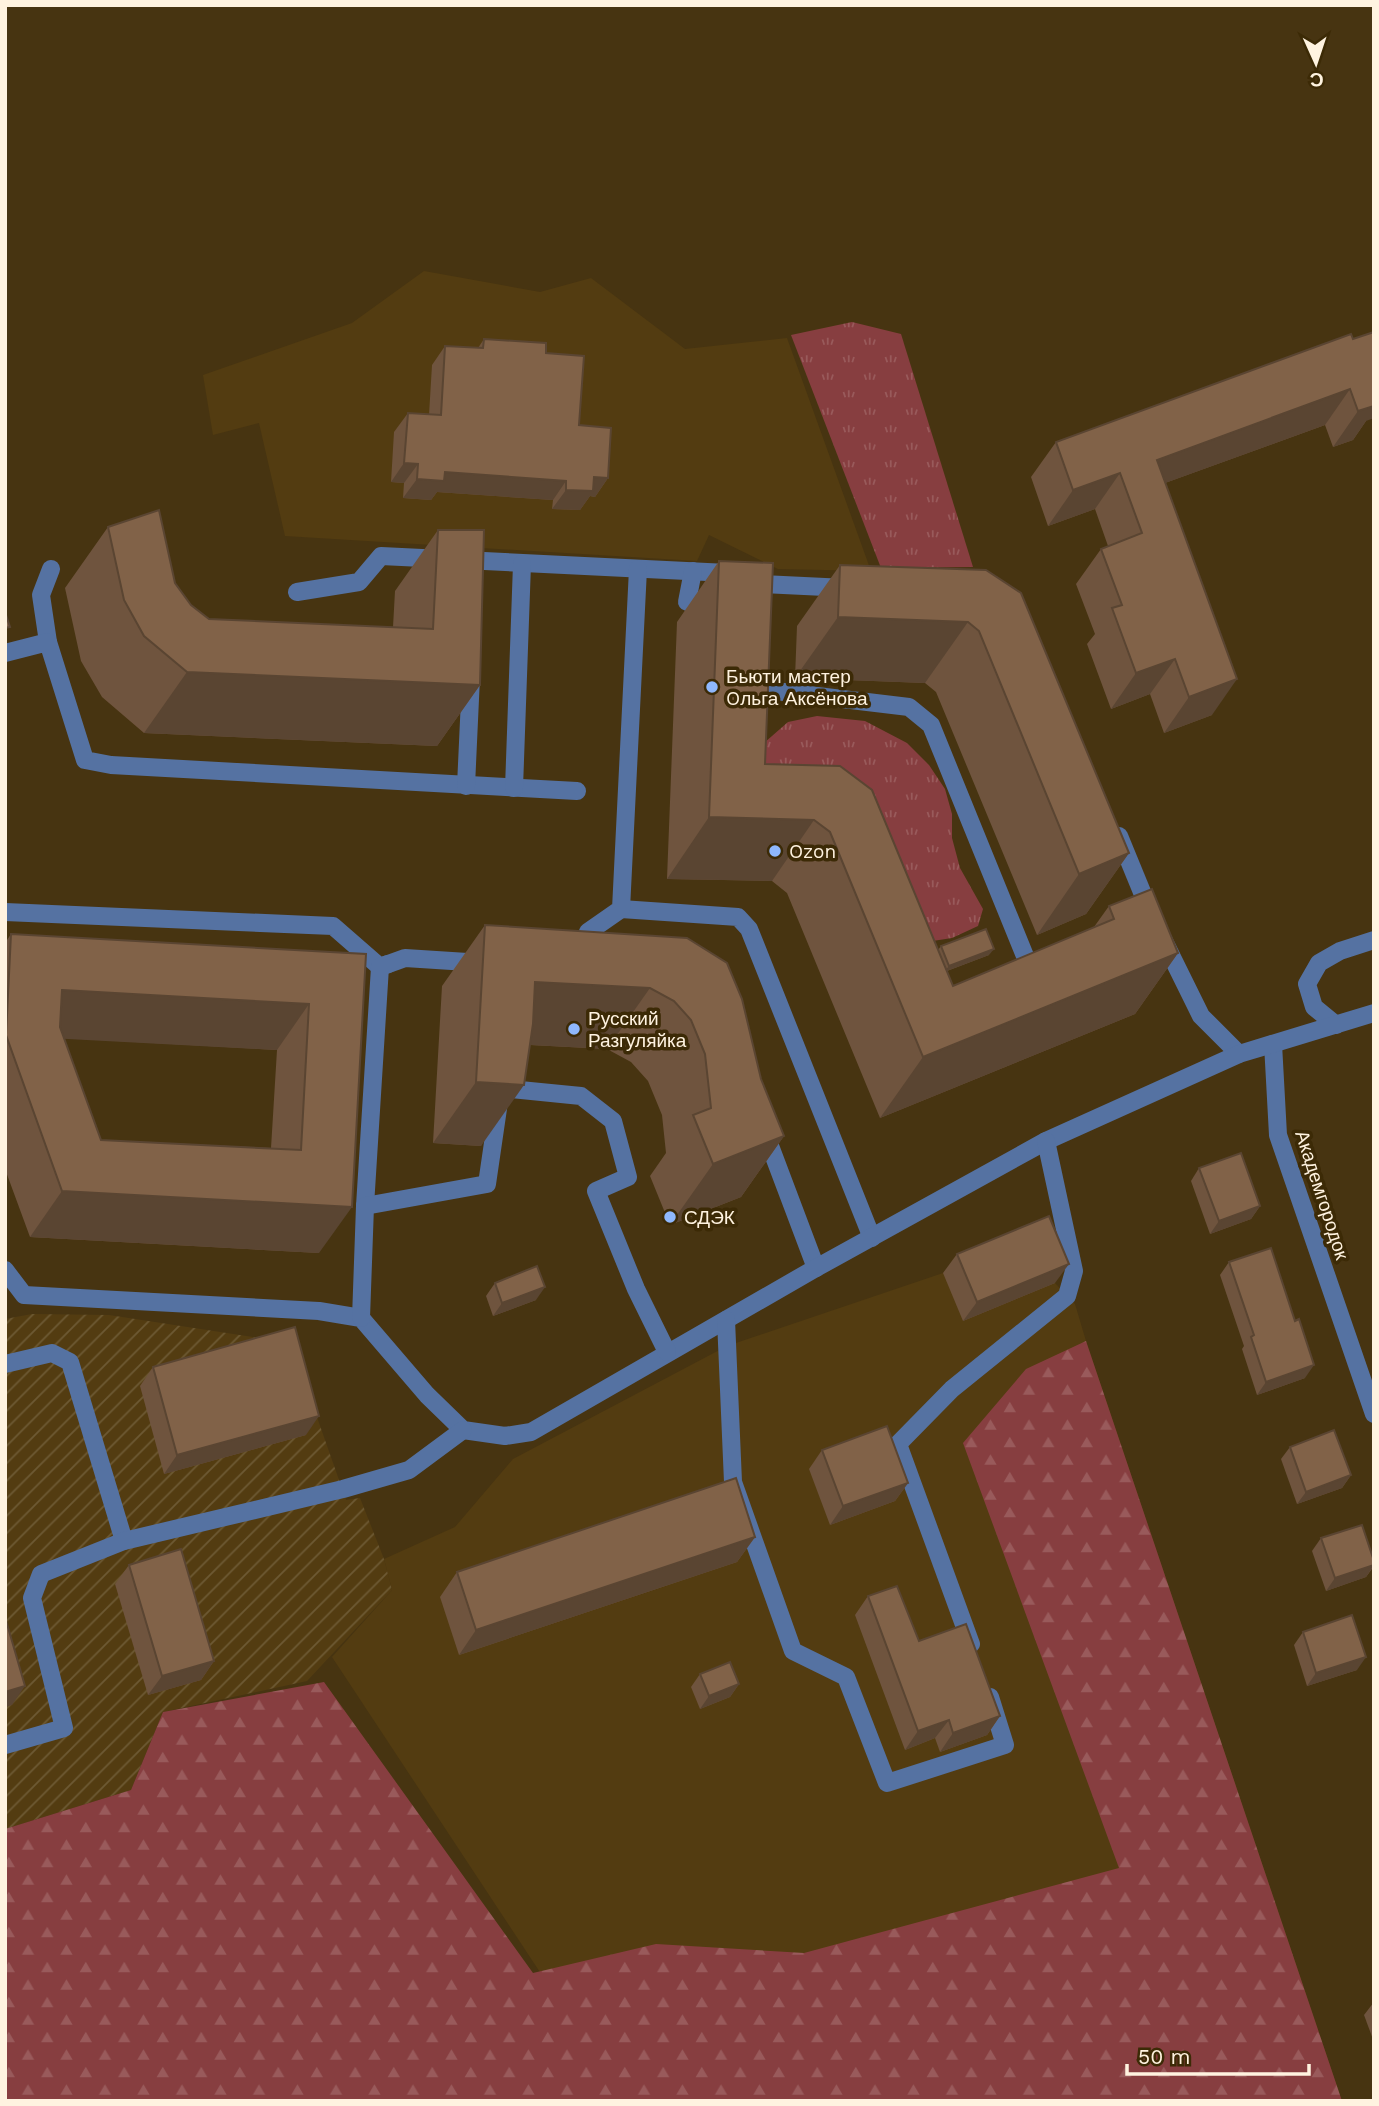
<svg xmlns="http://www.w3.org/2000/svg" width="1379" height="2106" viewBox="0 0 1379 2106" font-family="'Work Sans',sans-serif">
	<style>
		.built { fill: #533c11 }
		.industrial { fill: url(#industrial-furrows) }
		.forest { fill: url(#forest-firs) }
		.park { fill: url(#park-tufts) }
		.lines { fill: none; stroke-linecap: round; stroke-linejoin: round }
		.minor { stroke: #5572a2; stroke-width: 18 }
		.wall { fill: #6f543e; fill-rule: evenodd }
		.shaded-wall { fill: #5a4532 }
		.building { fill: #816248; stroke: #5a4532; stroke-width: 2; fill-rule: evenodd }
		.poi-dot { fill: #8fb8fd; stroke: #3c2a06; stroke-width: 2.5 }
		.labels { text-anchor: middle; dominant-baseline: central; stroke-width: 7; stroke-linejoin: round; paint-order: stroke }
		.poi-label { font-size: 19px; fill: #fff3e0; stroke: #3c2a06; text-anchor: start }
		.street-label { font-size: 19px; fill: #fff3e0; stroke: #3c2a06 }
	</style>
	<defs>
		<pattern id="industrial-furrows" width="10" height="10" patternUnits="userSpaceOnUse" patternTransform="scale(1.75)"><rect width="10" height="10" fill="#533c11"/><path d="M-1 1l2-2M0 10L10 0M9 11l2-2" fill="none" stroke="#6d5933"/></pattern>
		<pattern id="forest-firs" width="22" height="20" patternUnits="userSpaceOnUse" patternTransform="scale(1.75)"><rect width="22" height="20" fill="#873e40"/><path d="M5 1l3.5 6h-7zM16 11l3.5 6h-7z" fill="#995a5b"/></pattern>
		<pattern id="park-tufts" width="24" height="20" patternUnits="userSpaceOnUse" patternTransform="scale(1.75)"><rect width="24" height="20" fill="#873e40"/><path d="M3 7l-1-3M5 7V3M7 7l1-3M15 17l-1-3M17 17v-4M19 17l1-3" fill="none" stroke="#995a5b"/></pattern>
	</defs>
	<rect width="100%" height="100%" fill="#473411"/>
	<g class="built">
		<polygon points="424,271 540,292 591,278 685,349 787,338 871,571 778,569 709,535 697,561 285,536 259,423 213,435 203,375 352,323"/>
		<polygon points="1036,1235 1055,1283 1075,1304 1086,1341 1342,2101 625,2101 332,1657 392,1590 384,1559 455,1527 513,1459 727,1346 943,1273"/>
	</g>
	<polygon class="industrial" points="32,1314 109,1315 291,1343 346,1500 360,1498 384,1559 392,1590 307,1681 163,1712 131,1790 5,1829 5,1319"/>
	<polygon class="forest" points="1086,1341 1342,2101 5,2101 5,1829 131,1790 163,1712 324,1682 533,1973 656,1944 804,1953 1119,1868 963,1443 1026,1369"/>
	<g class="park">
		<polygon points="852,322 901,334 973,567 881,568 791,335"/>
		<polygon points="817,716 865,721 907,743 929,765 945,789 952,814 952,838 960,868 983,909 978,926 952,938 926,942 762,764 764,743 788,722"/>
	</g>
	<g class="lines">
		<g class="minor">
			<polyline points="297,592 359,582 381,556 748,574 762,584 846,588"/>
			<polyline points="687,602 693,571"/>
			<polyline points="48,642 41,595 51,569"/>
			<polyline points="5,653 48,642 85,760 111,765 577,791"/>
			<polyline points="751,688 909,707 931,725 1027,961"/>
			<polyline points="466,786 471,677"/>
			<polyline points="514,788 522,564"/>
			<polyline points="1119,836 1151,914"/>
			<polyline points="621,909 738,917 749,929 872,1238"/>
			<polyline points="5,912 333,926 380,967 388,964"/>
			<polyline points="1163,939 1201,1016 1239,1054"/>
			<polyline points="581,952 588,932 621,909 638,569"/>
			<polyline points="1336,1025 1314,1007 1307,984 1319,963 1340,951 1374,940"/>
			<polyline points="1273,1044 1278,1135 1374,1414"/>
			<polyline points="764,1130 816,1268"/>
			<polyline points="365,1206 380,967 405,958 483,963"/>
			<polyline points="5,1270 24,1295 319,1311 361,1318 427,1395 463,1430 505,1436 531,1432 816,1268 1046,1141 1239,1054 1374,1013"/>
			<polyline points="361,1318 365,1206 487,1184 501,1088 581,1096 613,1121 628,1177 596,1191 636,1289 667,1352"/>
			<polyline points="726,1320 733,1482 793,1651 846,1677 887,1783 1005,1745 990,1697"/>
			<polyline points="5,1364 52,1353 70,1362 124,1541"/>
			<polyline points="971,1644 898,1444 952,1389 1067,1296 1074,1271 1046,1141"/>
			<polyline points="5,1745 64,1728 32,1598 41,1574 124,1541 343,1489 409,1470 463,1430"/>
		</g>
	</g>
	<g class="wall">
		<polygon points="1351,334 1366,421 1353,440 1333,447 1325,425 1165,483 1212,715 1164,733 1150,694 1111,709 1087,644 1095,634 1076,584 1101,549 1108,546 1095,509 1048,526 1031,477 1056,442"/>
		<polygon points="484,339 546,353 579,425 608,478 595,497 590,496 580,510 552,509 553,500 437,492 431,500 403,498 404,483 391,482 394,432 408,413 429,415 432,365 445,346 478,348"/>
		<polygon points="108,527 175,583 191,605 209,619 393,627 395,591 438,530 480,685 437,746 144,733 102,697 81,661 65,588"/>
		<polygon points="719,561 765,764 840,766 938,950 941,946 989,955 947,971 953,986 1094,927 1109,906 1178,953 1135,1014 880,1118 787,893 772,881 667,879 677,622"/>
		<polygon points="840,565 1021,593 1129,853 1086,914 1037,935 936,692 925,683 795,678 797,626"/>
		<polygon points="485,925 687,938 761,1079 784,1136 741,1197 670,1225 650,1176 666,1153 662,1115 648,1081 631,1062 607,1049 530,1045 481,1146 433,1143 442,986"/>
		<path d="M11,934L366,954L319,1253L30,1237L5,1169V943ZM64,1038L277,1050L271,1148L101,1140Z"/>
		<polygon points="1199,1168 1260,1206 1251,1219 1210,1234 1191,1181"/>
		<polygon points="957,1254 1055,1283 963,1321 943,1273"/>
		<polygon points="1229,1262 1295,1321 1305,1378 1257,1395 1242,1349 1244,1346 1220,1275"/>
		<polygon points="495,1283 536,1300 493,1316 486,1296"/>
		<polygon points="153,1367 306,1435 164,1474 140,1386"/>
		<polygon points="1290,1447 1351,1475 1342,1488 1297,1504 1281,1459"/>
		<polygon points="822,1450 908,1483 895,1501 830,1525 809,1469"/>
		<polygon points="755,1537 737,1562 459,1655 440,1597 457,1572"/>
		<polygon points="1321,1538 1374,1561 1374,1566 1366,1577 1326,1591 1312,1551"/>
		<polygon points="129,1565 214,1661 201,1680 148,1695 115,1584"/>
		<polygon points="868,1596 919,1641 1000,1716 987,1735 940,1752 935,1738 905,1750 855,1615"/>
		<polygon points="1303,1632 1357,1670 1307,1686 1294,1645"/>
		<polygon points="700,1674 739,1684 730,1697 700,1709 691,1687"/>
		<polygon points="1374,2002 1374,2042 1364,2015"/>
	</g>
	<g class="shaded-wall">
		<polygon points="1350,389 1325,425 1132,495 1157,460"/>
		<polygon points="1374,392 1374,418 1366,421 1353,440 1333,447 1358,411"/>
		<polygon points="404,463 418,464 404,483 391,482"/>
		<polygon points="445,472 566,481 553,500 437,492 431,500 403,498 417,479"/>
		<polygon points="1120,473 1095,509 1048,526 1073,490"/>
		<polygon points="594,477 608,478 595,497 590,496 580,510 552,509 566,490"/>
		<polygon points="838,617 968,622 925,683 795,678"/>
		<polygon points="1175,659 1150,694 1111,709 1136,673"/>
		<polygon points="187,672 480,685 437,746 144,733"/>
		<polygon points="1237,679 1212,715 1164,733 1189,697"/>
		<polygon points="709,817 814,820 772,881 667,879"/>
		<polygon points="1129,853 1086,914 1037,935 1079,874"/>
		<polygon points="994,949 989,955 944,972 949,966"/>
		<polygon points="1178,953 1135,1014 880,1118 923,1057"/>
		<polygon points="535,982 650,988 607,1049 493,1043"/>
		<polygon points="62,990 309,1004 277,1050 30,1037"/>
		<polygon points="476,1082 524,1085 481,1146 433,1143"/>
		<polygon points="784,1136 741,1197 670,1225 713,1164"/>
		<polygon points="62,1191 352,1207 319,1253 30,1237"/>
		<polygon points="1260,1206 1251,1219 1210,1234 1219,1221"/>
		<polygon points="1069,1264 1055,1283 963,1321 977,1302"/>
		<polygon points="545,1287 536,1300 493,1316 502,1303"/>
		<polygon points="1314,1365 1305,1378 1257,1395 1266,1382"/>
		<polygon points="319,1416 306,1435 164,1474 177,1455"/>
		<polygon points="1351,1475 1342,1488 1297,1504 1306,1492"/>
		<polygon points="908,1483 895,1501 830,1525 843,1506"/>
		<polygon points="755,1537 737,1562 459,1655 476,1630"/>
		<polygon points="1374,1565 1366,1577 1326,1591 1335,1578"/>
		<polygon points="1366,1657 1357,1670 1307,1686 1316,1673"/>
		<polygon points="214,1661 201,1680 148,1695 162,1676"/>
		<polygon points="739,1684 730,1697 700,1709 709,1696"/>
		<polygon points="25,1686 12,1705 5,1707 5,1692"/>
		<polygon points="1000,1716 987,1735 940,1752 953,1733"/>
		<polygon points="949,1720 935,1738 905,1750 918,1731"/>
	</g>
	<g class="building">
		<polygon points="1374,332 1374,406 1358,411 1350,389 1157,460 1237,679 1189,697 1175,659 1136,673 1112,608 1122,605 1101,549 1142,533 1120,473 1073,490 1056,442 1351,334 1353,339"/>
		<polygon points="484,339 546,343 546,353 584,356 579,425 611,428 608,478 594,477 593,491 566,490 566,481 445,472 444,481 417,479 418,464 404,463 408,413 441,415 445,346 483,348"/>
		<polygon points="159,510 175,583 191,605 209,619 433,629 438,530 484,530 480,685 187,672 144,636 124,600 108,527"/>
		<polygon points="719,561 773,563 765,764 840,766 872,790 953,986 1114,919 1109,906 1152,889 1178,953 923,1057 830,832 814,820 709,817"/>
		<polygon points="840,565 986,570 1021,593 1129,853 1079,874 979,631 968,622 838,617"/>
		<polygon points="5,612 10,627 5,628"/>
		<polygon points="485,925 687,938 727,963 742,999 761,1079 784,1136 713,1164 693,1115 711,1108 705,1054 691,1020 674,1001 650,988 535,982 533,1024 524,1085 476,1082"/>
		<polygon points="986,929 994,949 949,966 941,946"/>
		<path d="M11,934L366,954L352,1207L62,1191L6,1035ZM62,990L309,1004L301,1150L101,1140L60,1027Z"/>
		<polygon points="1241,1153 1260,1206 1219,1221 1199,1168"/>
		<polygon points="1049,1216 1069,1264 977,1302 957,1254"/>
		<polygon points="1271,1248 1295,1321 1299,1319 1314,1365 1266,1382 1251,1337 1254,1335 1229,1262"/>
		<polygon points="537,1266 545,1287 502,1303 495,1283"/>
		<polygon points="295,1327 319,1416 177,1455 153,1367"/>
		<polygon points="887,1426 908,1483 843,1506 822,1450"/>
		<polygon points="1334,1430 1351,1475 1306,1492 1290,1447"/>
		<polygon points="736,1478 755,1537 476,1630 457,1572"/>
		<polygon points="1362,1525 1374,1561 1374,1565 1335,1578 1321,1538"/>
		<polygon points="181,1549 214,1661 162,1676 129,1565"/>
		<polygon points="897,1586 919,1641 966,1624 1000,1716 953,1733 949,1720 918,1731 868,1596"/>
		<polygon points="1352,1615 1366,1657 1316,1673 1303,1632"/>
		<polygon points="5,1617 25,1686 5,1692"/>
		<polygon points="730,1662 739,1684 709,1696 700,1674"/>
	</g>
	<g class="poi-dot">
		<circle cx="712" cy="687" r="7"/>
		<circle cx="775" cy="851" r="7"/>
		<circle cx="574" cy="1029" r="7"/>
		<circle cx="670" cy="1217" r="7"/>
	</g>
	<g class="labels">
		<g class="poi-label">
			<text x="726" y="676">Бьюти мастер<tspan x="726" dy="22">Oльга Аксёнова</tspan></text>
			<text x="789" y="851">Ozon</text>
			<text x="588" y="1018">Русский<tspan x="588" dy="22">Разгуляйка</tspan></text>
			<text x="684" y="1217">СДЭК</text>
		</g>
		<g class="street-label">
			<text transform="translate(1322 1195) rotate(72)">Академгородок</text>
		</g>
	</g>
	<rect width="1379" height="2106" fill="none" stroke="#fff3e0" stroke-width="14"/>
	<g transform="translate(1316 63) rotate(177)" stroke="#3c2a06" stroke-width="5" paint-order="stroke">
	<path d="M0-5L12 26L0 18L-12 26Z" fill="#fff3e0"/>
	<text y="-10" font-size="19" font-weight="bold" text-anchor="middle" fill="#fff3e0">С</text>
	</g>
	<path d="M1127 2064v10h182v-10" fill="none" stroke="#fff3e0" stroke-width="3.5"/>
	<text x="1138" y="2064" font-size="21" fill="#fff3e0" stroke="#3c2a06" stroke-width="5" paint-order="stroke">50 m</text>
</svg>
